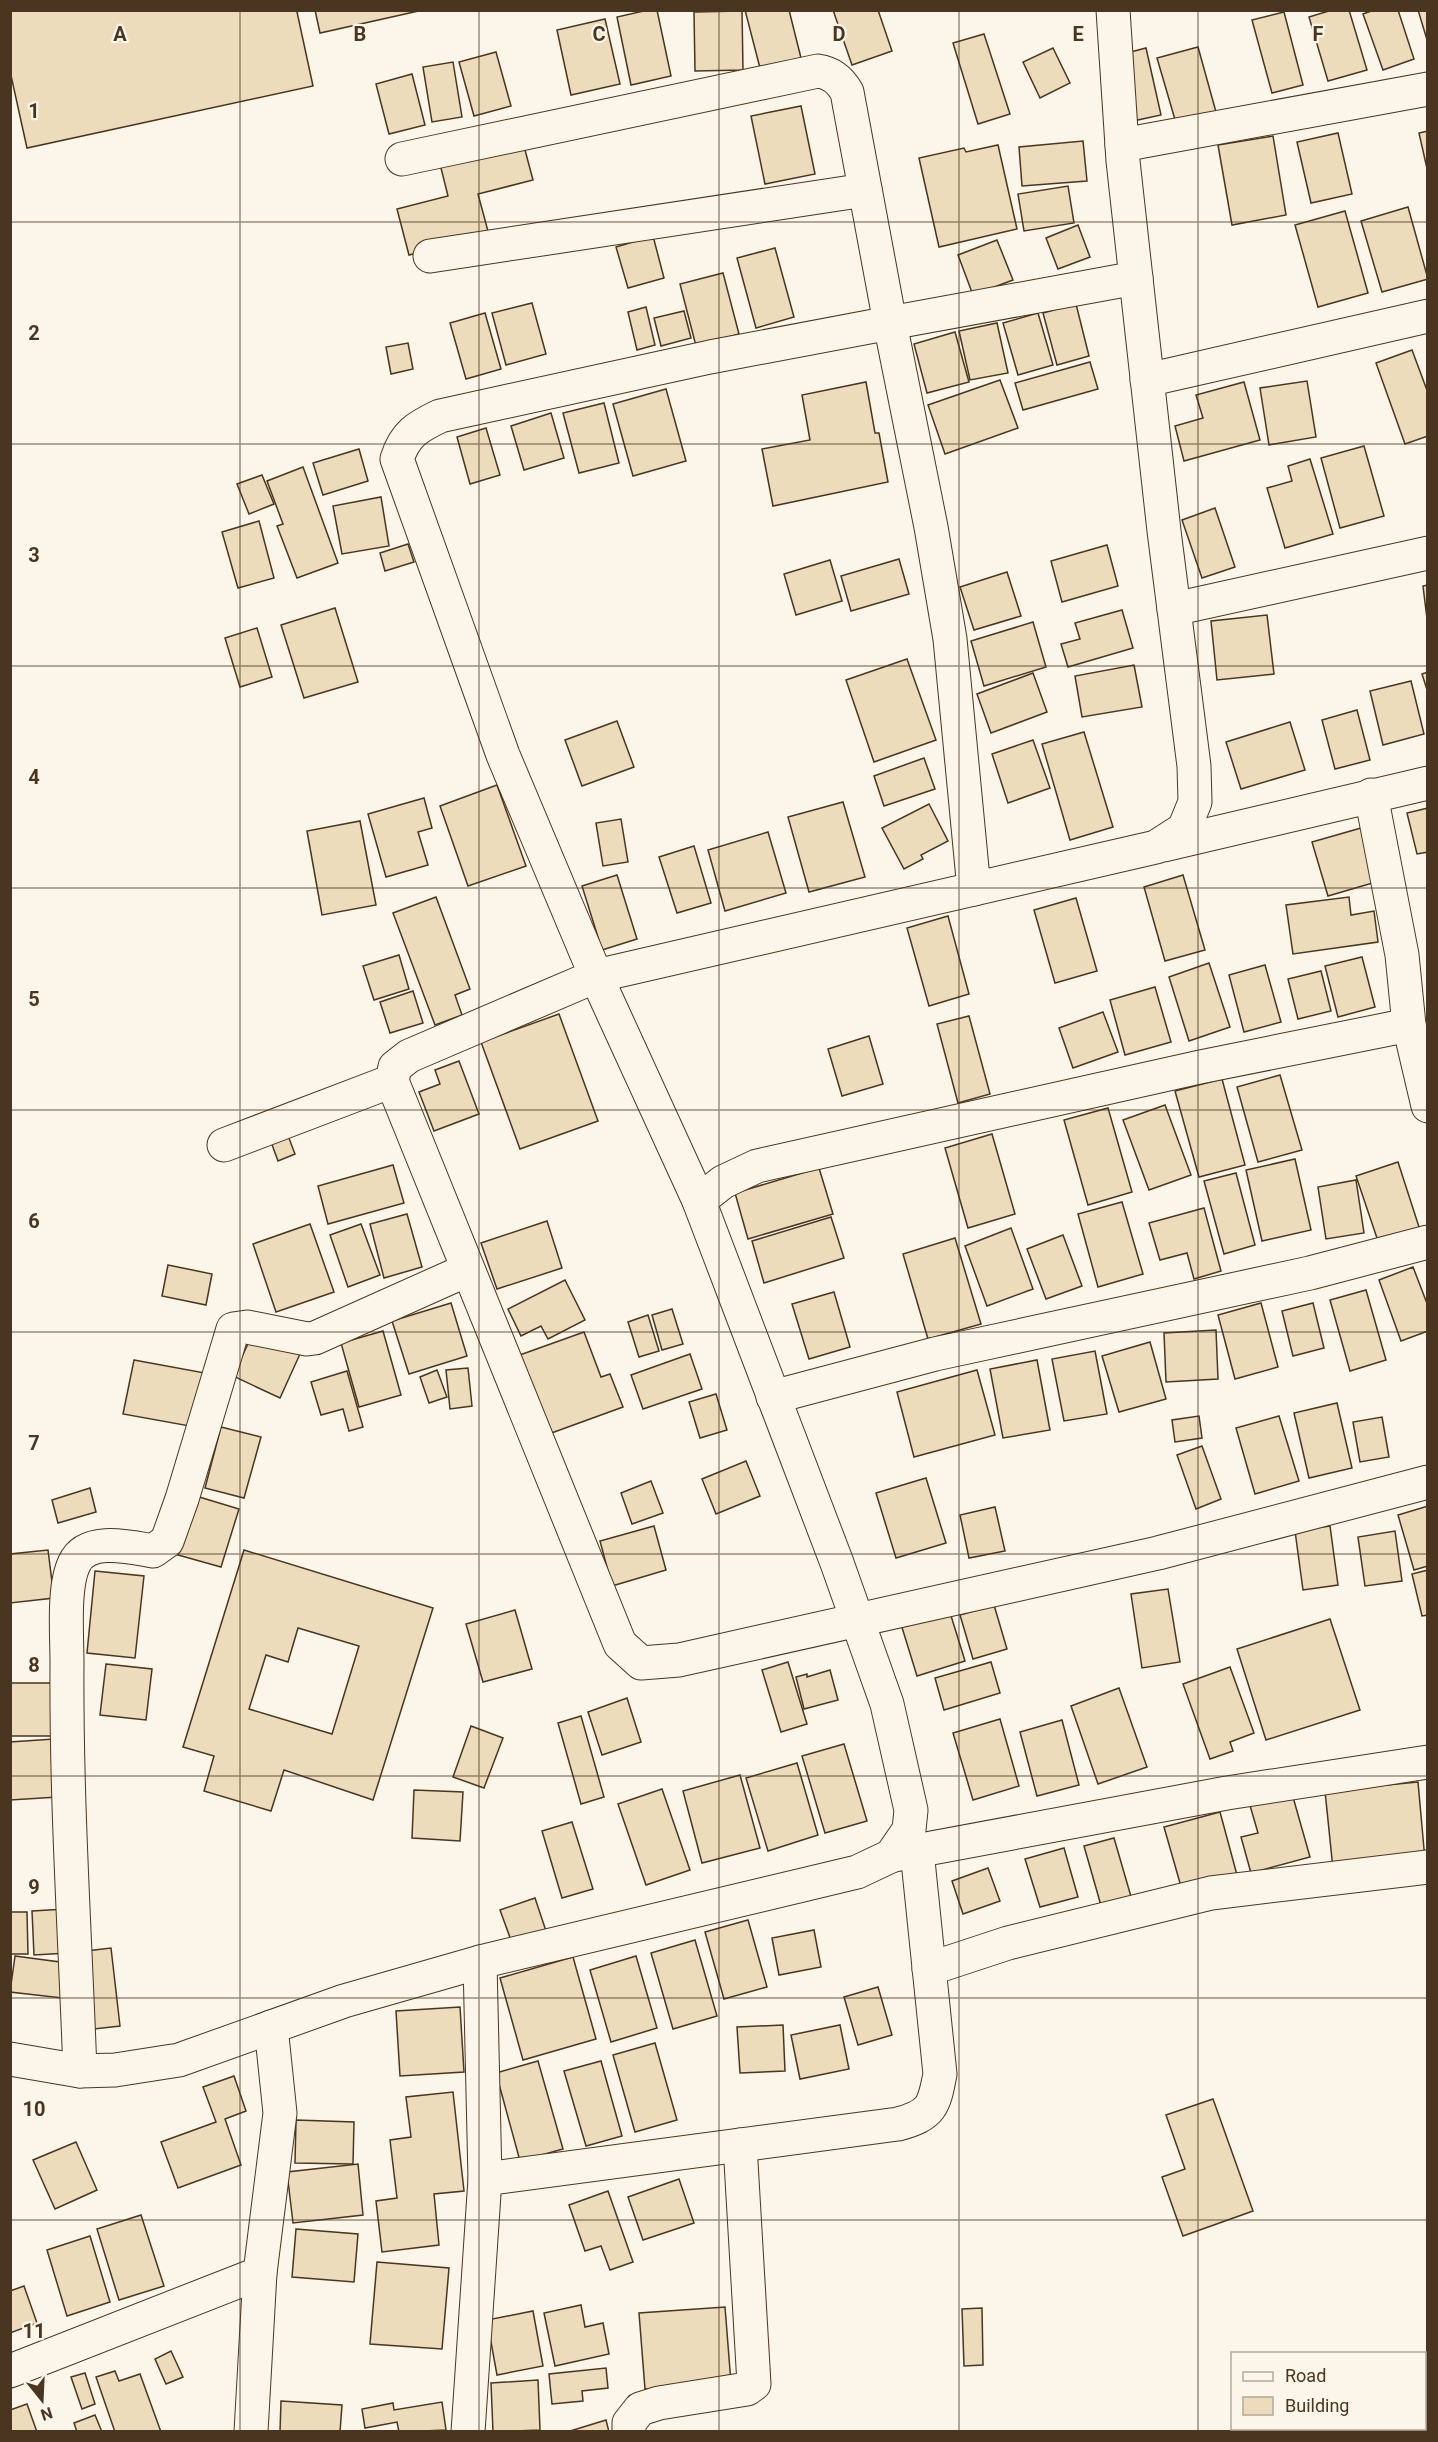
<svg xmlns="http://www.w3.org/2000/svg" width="1438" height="2442" viewBox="0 0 1438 2442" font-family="Roboto,sans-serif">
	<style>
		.building { fill: #ecdcbc; stroke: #4a3520; stroke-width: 1.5; fill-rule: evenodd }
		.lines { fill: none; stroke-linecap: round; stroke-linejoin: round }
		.minor-casing { stroke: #4a3520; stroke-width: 35 }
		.minor { stroke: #fbf6e9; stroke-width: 33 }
		.grid { fill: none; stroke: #4a3520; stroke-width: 1.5; stroke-opacity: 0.55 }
		.grid-label { font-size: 20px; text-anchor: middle; font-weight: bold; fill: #4a3520; stroke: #fbf6e9; stroke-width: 4.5; stroke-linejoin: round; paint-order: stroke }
	</style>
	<rect width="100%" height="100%" fill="#fbf6e9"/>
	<g class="building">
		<polygon points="10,10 302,10 297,12 313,86 27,148 10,71"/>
		<polygon points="315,10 423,10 320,33"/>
		<polygon points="648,10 657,10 671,76 631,85 617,17"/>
		<polygon points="745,10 789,10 801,58 760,68"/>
		<polygon points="833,10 878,10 892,51 852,65"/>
		<polygon points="1332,10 1349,10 1367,70 1328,81 1309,17"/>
		<polygon points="1374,10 1398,10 1414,59 1383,70 1363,14"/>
		<polygon points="1418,10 1428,10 1428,43"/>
		<polygon points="742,11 743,70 695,71 694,12"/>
		<polygon points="1284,12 1303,85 1272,93 1252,20"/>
		<polygon points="605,19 620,84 571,95 557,30"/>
		<polygon points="984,34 1010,114 978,124 953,43"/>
		<polygon points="1198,47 1216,112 1176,123 1157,58"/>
		<polygon points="1053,48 1070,83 1040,98 1023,62"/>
		<polygon points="1146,48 1161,115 1133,121 1119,55"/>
		<polygon points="496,52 511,106 474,116 459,62"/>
		<polygon points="453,62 462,117 432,122 423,67"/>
		<polygon points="412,74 425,125 389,134 376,84"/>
		<polygon points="801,106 815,174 765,184 751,116"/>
		<polygon points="1428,131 1428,173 1419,133"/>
		<polygon points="1338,133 1352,194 1311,203 1297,142"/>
		<polygon points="521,135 533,180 478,194 489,235 409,255 397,209 448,196 438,156"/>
		<polygon points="1273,136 1286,215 1232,225 1218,145"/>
		<polygon points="1083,141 1087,181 1022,186 1019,147"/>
		<polygon points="998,145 1017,229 939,247 919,158 964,148 966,152"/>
		<polygon points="1068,186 1074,223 1024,231 1018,194"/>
		<polygon points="1408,207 1428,279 1382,292 1361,221"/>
		<polygon points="1345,211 1368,293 1318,307 1295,225"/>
		<polygon points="1078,225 1090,257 1058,269 1046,238"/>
		<polygon points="653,236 664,278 628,288 616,247"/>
		<polygon points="997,240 1013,280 973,295 958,255"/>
		<polygon points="775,248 794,317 756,328 737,258"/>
		<polygon points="723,273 739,334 696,346 680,284"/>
		<polygon points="532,303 546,354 506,365 492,313"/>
		<polygon points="1076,304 1089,356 1057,365 1043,313"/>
		<polygon points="646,307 655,345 637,350 628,312"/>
		<polygon points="684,311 691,338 661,346 654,318"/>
		<polygon points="485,313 501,369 466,379 450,323"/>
		<polygon points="1038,313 1053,365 1018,375 1003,323"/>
		<polygon points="997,323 1008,373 970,380 959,331"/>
		<polygon points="955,332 969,382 927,393 914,344"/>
		<polygon points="408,343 413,369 391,374 386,347"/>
		<polygon points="1412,350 1428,393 1428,436 1405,444 1376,363"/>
		<polygon points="1090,362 1098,389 1023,410 1015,383"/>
		<polygon points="1000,380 1018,428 945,454 928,405"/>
		<polygon points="1307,381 1316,437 1269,445 1260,388"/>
		<polygon points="866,382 875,433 879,433 888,482 773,506 762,449 810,440 802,395"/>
		<polygon points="1244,382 1260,440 1184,461 1175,426 1203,418 1196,395"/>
		<polygon points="666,389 686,461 633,476 613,404"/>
		<polygon points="604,403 619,463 579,473 563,413"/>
		<polygon points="551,413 564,458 524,470 511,426"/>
		<polygon points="486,428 500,475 470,484 457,437"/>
		<polygon points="1364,446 1384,516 1340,528 1321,458"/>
		<polygon points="359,449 368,481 323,495 313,463"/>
		<polygon points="1310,459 1333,534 1285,548 1267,488 1292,481 1288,466"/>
		<polygon points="303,467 338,563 297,578 277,526 283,524 267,481"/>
		<polygon points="262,475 274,504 249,514 237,484"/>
		<polygon points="381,497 389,546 342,554 333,506"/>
		<polygon points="1215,508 1235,567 1202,578 1182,520"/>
		<polygon points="259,521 274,578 238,588 222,532"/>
		<polygon points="408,544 414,562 385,571 380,553"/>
		<polygon points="1107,545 1118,586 1062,602 1051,561"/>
		<polygon points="899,559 909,594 851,611 841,576"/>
		<polygon points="830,560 842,601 796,615 784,574"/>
		<polygon points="1007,572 1021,616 974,630 960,587"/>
		<polygon points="1428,585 1428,627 1423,586"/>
		<polygon points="335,608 358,682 304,698 281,625"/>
		<polygon points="1122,610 1133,648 1068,667 1061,644 1080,639 1075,623"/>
		<polygon points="1267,615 1274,674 1217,680 1211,621"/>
		<polygon points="1033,622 1046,667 984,686 971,641"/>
		<polygon points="257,628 272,677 240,687 225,638"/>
		<polygon points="907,659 936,740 874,762 846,680"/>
		<polygon points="1134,665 1142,707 1082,717 1075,676"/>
		<polygon points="1428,672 1428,693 1422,674"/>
		<polygon points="1033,673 1047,712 991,733 977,694"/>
		<polygon points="1411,681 1424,734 1383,745 1370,691"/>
		<polygon points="1357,710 1370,760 1335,769 1322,720"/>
		<polygon points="617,721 634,767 582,786 565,740"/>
		<polygon points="1290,722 1305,770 1241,789 1226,742"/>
		<polygon points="1084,732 1113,827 1070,840 1042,744"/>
		<polygon points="1033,740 1050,788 1008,803 992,754"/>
		<polygon points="924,758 935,789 884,806 874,776"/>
		<polygon points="497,785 526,866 468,886 440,806"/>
		<polygon points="424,798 432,828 418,832 428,865 386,877 368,814"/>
		<polygon points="843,802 865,877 809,892 788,817"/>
		<polygon points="929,804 948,841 921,855 923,859 904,869 882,828"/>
		<polygon points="1428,808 1428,852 1417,854 1407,813"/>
		<polygon points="621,819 628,862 603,866 596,823"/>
		<polygon points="360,821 376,905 322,915 307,831"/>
		<polygon points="1361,828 1376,882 1328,896 1312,842"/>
		<polygon points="768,832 786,893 725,911 708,850"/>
		<polygon points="694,846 711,903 677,913 659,857"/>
		<polygon points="617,875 637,939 602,950 582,886"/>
		<polygon points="1183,875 1205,950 1165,961 1144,887"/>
		<polygon points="436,897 470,989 455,995 462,1015 435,1025 393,913"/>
		<polygon points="1349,897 1351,915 1374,911 1378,942 1293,954 1286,905"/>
		<polygon points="1076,898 1097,971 1055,983 1034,910"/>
		<polygon points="948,916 969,994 929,1006 907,928"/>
		<polygon points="399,955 409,989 374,1000 363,966"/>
		<polygon points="1362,957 1375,1007 1338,1017 1325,966"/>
		<polygon points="1209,963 1230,1027 1189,1041 1169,977"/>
		<polygon points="1265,965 1281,1022 1244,1032 1229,975"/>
		<polygon points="1321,971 1331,1011 1298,1019 1288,979"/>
		<polygon points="1155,987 1171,1042 1125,1055 1110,1000"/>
		<polygon points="413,991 423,1023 390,1033 380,1002"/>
		<polygon points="1103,1012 1118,1052 1073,1068 1059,1028"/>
		<polygon points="559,1014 598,1121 520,1149 481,1042"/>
		<polygon points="969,1016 990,1094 958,1103 937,1024"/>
		<polygon points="869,1036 883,1084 842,1096 828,1049"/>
		<polygon points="459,1061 479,1114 434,1131 419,1092 440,1084 435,1070"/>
		<polygon points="1280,1075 1302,1150 1258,1162 1237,1087"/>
		<polygon points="1222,1079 1245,1165 1199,1177 1175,1091"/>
		<polygon points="1165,1105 1191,1175 1149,1190 1123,1120"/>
		<polygon points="1108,1108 1132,1192 1088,1205 1064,1120"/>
		<polygon points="287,1133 295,1154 278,1161 270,1139"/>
		<polygon points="992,1134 1015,1214 968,1228 945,1148"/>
		<polygon points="1295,1159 1311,1230 1262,1241 1246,1170"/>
		<polygon points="1398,1162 1420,1230 1379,1244 1356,1176"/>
		<polygon points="393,1165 404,1203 328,1224 318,1186"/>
		<polygon points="819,1168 833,1214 748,1239 735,1193"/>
		<polygon points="1236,1173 1255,1245 1224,1254 1204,1181"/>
		<polygon points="1356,1180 1364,1233 1326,1239 1318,1187"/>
		<polygon points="1122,1202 1143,1274 1098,1287 1078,1214"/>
		<polygon points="1204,1208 1221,1271 1194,1279 1187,1253 1160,1260 1149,1223"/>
		<polygon points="407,1214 422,1267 384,1278 370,1224"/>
		<polygon points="831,1217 844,1258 764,1283 752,1241"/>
		<polygon points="547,1221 562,1268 497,1289 481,1243"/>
		<polygon points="310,1224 334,1292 276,1312 253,1244"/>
		<polygon points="361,1224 380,1275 348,1287 330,1235"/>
		<polygon points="1011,1228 1033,1289 987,1306 965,1246"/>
		<polygon points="1063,1235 1082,1286 1046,1299 1027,1249"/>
		<polygon points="955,1238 981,1324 928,1339 903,1254"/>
		<polygon points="168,1265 212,1274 206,1305 162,1296"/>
		<polygon points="1413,1267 1428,1306 1428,1331 1401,1341 1379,1280"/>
		<polygon points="565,1280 585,1320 548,1339 541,1326 521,1336 508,1309"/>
		<polygon points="1366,1290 1386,1360 1350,1371 1330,1300"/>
		<polygon points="834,1292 850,1347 809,1359 792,1304"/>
		<polygon points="451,1303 467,1356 409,1374 392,1321"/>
		<polygon points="1261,1303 1278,1367 1235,1379 1218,1315"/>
		<polygon points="1313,1303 1324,1348 1293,1356 1282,1311"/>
		<polygon points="672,1309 683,1344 662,1350 652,1315"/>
		<polygon points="648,1315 659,1351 639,1357 628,1322"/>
		<polygon points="1216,1330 1218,1379 1166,1382 1164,1333"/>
		<polygon points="383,1331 401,1395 359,1407 341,1343"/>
		<polygon points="584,1332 601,1377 610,1374 623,1407 546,1435 517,1356"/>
		<polygon points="253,1333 300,1354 280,1398 233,1376"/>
		<polygon points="1150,1342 1166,1399 1119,1412 1102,1356"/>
		<polygon points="1095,1351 1107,1414 1064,1421 1052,1359"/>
		<polygon points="690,1354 702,1389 643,1409 631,1375"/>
		<polygon points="134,1360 205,1373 195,1427 123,1414"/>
		<polygon points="1037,1360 1050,1430 1003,1438 990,1369"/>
		<polygon points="468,1368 472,1406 450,1409 446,1370"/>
		<polygon points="437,1370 447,1397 429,1403 420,1377"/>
		<polygon points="977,1370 995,1435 914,1457 897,1392"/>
		<polygon points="347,1371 363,1427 349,1431 343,1409 321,1415 311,1382"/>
		<polygon points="716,1394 727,1430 700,1438 689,1402"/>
		<polygon points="1337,1403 1352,1468 1309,1478 1294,1413"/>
		<polygon points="1199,1416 1202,1438 1175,1442 1172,1420"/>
		<polygon points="1279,1416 1299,1481 1255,1494 1236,1428"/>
		<polygon points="1382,1417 1389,1457 1360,1462 1353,1422"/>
		<polygon points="221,1427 261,1437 244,1498 205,1488"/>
		<polygon points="1202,1446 1221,1499 1196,1509 1177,1455"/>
		<polygon points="746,1461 760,1496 716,1514 702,1479"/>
		<polygon points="926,1478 946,1543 896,1558 876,1493"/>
		<polygon points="651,1481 663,1513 632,1524 621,1493"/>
		<polygon points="90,1488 96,1512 58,1523 52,1500"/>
		<polygon points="196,1496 239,1509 221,1567 178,1555"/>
		<polygon points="1428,1506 1428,1566 1414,1570 1398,1515"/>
		<polygon points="995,1507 1005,1551 969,1558 960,1515"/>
		<polygon points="654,1526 666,1570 612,1586 600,1541"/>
		<polygon points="1330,1526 1338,1585 1303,1590 1295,1531"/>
		<polygon points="1395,1531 1402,1581 1365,1586 1358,1537"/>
		<polygon points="48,1550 54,1598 10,1603 10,1554"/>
		<path d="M244,1550L433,1608L373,1800L284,1770L271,1811L204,1791L214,1756L183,1747ZM298,1628L359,1646L332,1734L249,1709L266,1655L288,1662Z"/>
		<polygon points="1428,1570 1428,1615 1422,1616 1412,1574"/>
		<polygon points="95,1571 144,1576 135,1658 87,1653"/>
		<polygon points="1168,1589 1180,1662 1142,1668 1131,1594"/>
		<polygon points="994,1605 1007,1649 973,1659 960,1615"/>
		<polygon points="948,1606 965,1661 917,1676 900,1621"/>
		<polygon points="515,1610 532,1669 483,1682 466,1624"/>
		<polygon points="1330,1619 1360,1710 1266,1740 1237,1649"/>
		<polygon points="788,1662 807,1724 781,1732 762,1670"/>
		<polygon points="991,1662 1000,1693 944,1710 935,1678"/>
		<polygon points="106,1664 152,1669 146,1720 100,1715"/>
		<polygon points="1230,1667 1254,1733 1230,1742 1233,1751 1210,1759 1183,1684"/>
		<polygon points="830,1670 838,1700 804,1709 796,1677 807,1674 807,1677"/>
		<rect x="10" y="1683" width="43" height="53"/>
		<polygon points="1119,1688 1147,1767 1098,1784 1071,1706"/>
		<polygon points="627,1698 641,1742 602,1755 588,1712"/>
		<polygon points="581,1716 604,1797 581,1804 558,1723"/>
		<polygon points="1000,1719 1019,1786 973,1800 953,1733"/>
		<polygon points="1062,1720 1079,1785 1037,1796 1020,1732"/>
		<polygon points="471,1726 503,1738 484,1788 453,1777"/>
		<polygon points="54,1739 58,1797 10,1800 10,1742"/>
		<polygon points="844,1744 867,1821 825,1833 802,1756"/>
		<polygon points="797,1763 818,1835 768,1851 746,1778"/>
		<polygon points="740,1775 760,1848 702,1863 683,1791"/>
		<polygon points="1418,1782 1425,1860 1333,1869 1325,1791"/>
		<polygon points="662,1789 690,1870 646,1885 618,1804"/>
		<polygon points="414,1790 463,1792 460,1841 412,1838"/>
		<polygon points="1291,1790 1310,1857 1251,1873 1241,1837 1258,1833 1249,1802"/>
		<polygon points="1220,1812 1237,1875 1182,1890 1164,1827"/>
		<polygon points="572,1822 593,1889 562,1898 542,1831"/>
		<polygon points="1114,1838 1132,1900 1102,1909 1084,1846"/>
		<polygon points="1064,1848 1078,1897 1040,1907 1025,1859"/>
		<polygon points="988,1868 1000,1901 963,1914 952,1881"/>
		<polygon points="535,1898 546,1931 512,1943 500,1910"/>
		<polygon points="66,1909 68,1953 34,1955 32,1911"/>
		<polygon points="10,1912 27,1912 28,1954 10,1954"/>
		<polygon points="748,1920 767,1987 724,1999 705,1932"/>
		<polygon points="814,1930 821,1967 779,1975 772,1938"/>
		<polygon points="695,1940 717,2016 673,2029 651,1953"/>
		<polygon points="111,1948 120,2026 94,2029 86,1951"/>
		<polygon points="15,1956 75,1964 71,1999 10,1992"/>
		<polygon points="636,1956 657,2028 611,2042 590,1970"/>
		<polygon points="573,1957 596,2039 523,2060 500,1978"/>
		<polygon points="878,1987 892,2035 858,2045 844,1997"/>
		<polygon points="460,2007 464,2072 400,2076 396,2011"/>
		<polygon points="783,2025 785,2071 740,2073 737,2027"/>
		<polygon points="840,2025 849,2069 800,2079 791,2035"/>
		<polygon points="655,2043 677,2120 635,2132 613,2055"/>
		<polygon points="538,2061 563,2149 520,2161 496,2073"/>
		<polygon points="601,2061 622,2136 586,2146 564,2071"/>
		<polygon points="234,2076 246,2111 225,2119 241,2165 178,2188 161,2142 216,2122 203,2087"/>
		<polygon points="453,2092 464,2191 434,2194 439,2245 382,2252 376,2201 397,2198 390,2140 411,2137 406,2097"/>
		<polygon points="1213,2099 1253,2211 1183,2236 1162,2177 1185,2169 1166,2115"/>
		<polygon points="296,2120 354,2122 353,2164 295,2163"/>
		<polygon points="76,2142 97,2190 55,2209 33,2160"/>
		<polygon points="358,2164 363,2215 293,2223 287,2172"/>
		<polygon points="679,2179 694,2223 643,2240 628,2197"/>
		<polygon points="608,2191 633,2262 610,2270 601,2246 585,2251 569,2205"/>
		<polygon points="141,2215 164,2286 119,2300 97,2229"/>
		<polygon points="296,2229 358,2234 354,2282 292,2277"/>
		<polygon points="90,2236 110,2302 67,2316 47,2250"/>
		<polygon points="377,2262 449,2268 442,2349 370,2344"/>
		<polygon points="24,2286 37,2323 10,2333 10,2291"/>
		<polygon points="581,2305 585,2327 603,2323 609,2354 555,2366 544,2313"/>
		<polygon points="725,2307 731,2383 645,2389 639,2313"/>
		<polygon points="982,2308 983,2365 964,2366 962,2309"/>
		<polygon points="533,2311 543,2366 497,2375 487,2320"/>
		<polygon points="171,2351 183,2377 166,2384 155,2359"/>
		<polygon points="606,2368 608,2388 582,2391 583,2401 552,2404 549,2374"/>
		<polygon points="115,2371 119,2381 140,2374 161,2432 115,2432 96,2377"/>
		<polygon points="85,2373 95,2404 82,2409 71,2377"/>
		<polygon points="538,2380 540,2430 493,2432 491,2383"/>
		<polygon points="281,2401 342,2405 340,2432 280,2432"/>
		<polygon points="442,2402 446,2430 399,2432 397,2422 365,2428 362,2409 393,2403 394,2410"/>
		<polygon points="27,2404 37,2432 10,2432 10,2410"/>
		<polygon points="95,2415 102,2432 77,2432 74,2423"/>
		<polygon points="606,2420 609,2432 567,2432"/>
	</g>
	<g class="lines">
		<defs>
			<g id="minor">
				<polyline points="1122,145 1428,89"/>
				<path d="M402,159L818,71C832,73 840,80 847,92L890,323L1136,278"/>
				<polyline points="430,256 865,190"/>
				<polyline points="1147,380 1428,316"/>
				<polyline points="1174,609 1428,553"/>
				<polyline points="1371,795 1402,955 1409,1025 1428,1106"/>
				<polyline points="1164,845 1428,783"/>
				<path d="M974,889L950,639L931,527L890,323L710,357L440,416C417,427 405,434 397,459L503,755L596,976L409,1056L395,1067L392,1081L620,1644L641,1663L679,1660L1158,1553L1428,1482"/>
				<polyline points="224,1145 392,1081"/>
				<polyline points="699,1201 723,1182 757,1166 1200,1067 1409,1025"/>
				<polyline points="773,1397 935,1354 1310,1273 1428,1242"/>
				<polyline points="894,1855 1227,1793 1428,1762"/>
				<polyline points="480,1962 485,2179"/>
				<polyline points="929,1969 1008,1943 1211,1893 1428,1867"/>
				<polyline points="10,2059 80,2071 115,2070 179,2060 344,2001 480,1962 857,1872 891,1856 909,1830 911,1810 887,1704 837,1563 699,1201 596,976 1156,847 1184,829 1195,802 1194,766 1164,531 1123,161 1113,10"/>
				<path d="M80,2071C75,1935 66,1799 67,1663C67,1636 63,1587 74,1564C86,1536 130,1547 153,1551L167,1541L182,1499L233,1329L247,1327L307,1339L315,1338L467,1270"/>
				<polyline points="10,2371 260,2273"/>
				<polyline points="251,2432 260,2273 280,2113 271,2027"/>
				<path d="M468,2432L485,2179L898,2124C932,2115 934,2106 940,2074L917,1851"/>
				<polyline points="629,2432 629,2423 640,2409 659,2403 747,2389 754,2384 740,2145"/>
			</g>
		</defs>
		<use href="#minor" class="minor-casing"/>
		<use href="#minor" class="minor"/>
	</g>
	<path class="grid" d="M240,10V2432M479,10V2432M719,10V2432M959,10V2432M1198,10V2432M10,222H1428M10,444H1428M10,666H1428M10,888H1428M10,1110H1428M10,1332H1428M10,1554H1428M10,1776H1428M10,1998H1428M10,2220H1428"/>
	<g class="grid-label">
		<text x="120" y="41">A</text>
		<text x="360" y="41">B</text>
		<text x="599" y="41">C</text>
		<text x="839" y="41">D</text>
		<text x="1078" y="41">E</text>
		<text x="1318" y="41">F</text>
		<text x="34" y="118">1</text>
		<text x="34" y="340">2</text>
		<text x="34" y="562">3</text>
		<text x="34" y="784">4</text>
		<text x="34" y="1006">5</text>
		<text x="34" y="1228">6</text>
		<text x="34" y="1450">7</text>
		<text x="34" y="1672">8</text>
		<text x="34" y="1894">9</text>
		<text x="34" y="2116">10</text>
		<text x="34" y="2338">11</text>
	</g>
	<rect width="1438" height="2442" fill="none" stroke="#4a3520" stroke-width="24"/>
	<rect x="1231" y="2352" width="195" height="78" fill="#fbf6e9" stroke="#b4a999" stroke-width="1.5"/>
	<rect x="1243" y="2372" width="30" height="9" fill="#fbf6e9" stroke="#b4a999" stroke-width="1.5"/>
	<text x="1285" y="2382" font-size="18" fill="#4a3520">Road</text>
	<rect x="1243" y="2397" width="30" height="18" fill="#ecdcbc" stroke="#b4a999" stroke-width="1.5"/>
	<text x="1285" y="2412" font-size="18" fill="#4a3520">Building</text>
	<g transform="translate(42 2400) rotate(162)" stroke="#fbf6e9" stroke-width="4.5" paint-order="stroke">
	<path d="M0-4.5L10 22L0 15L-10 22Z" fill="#4a3520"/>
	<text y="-9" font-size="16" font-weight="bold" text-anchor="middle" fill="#4a3520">N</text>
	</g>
</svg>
